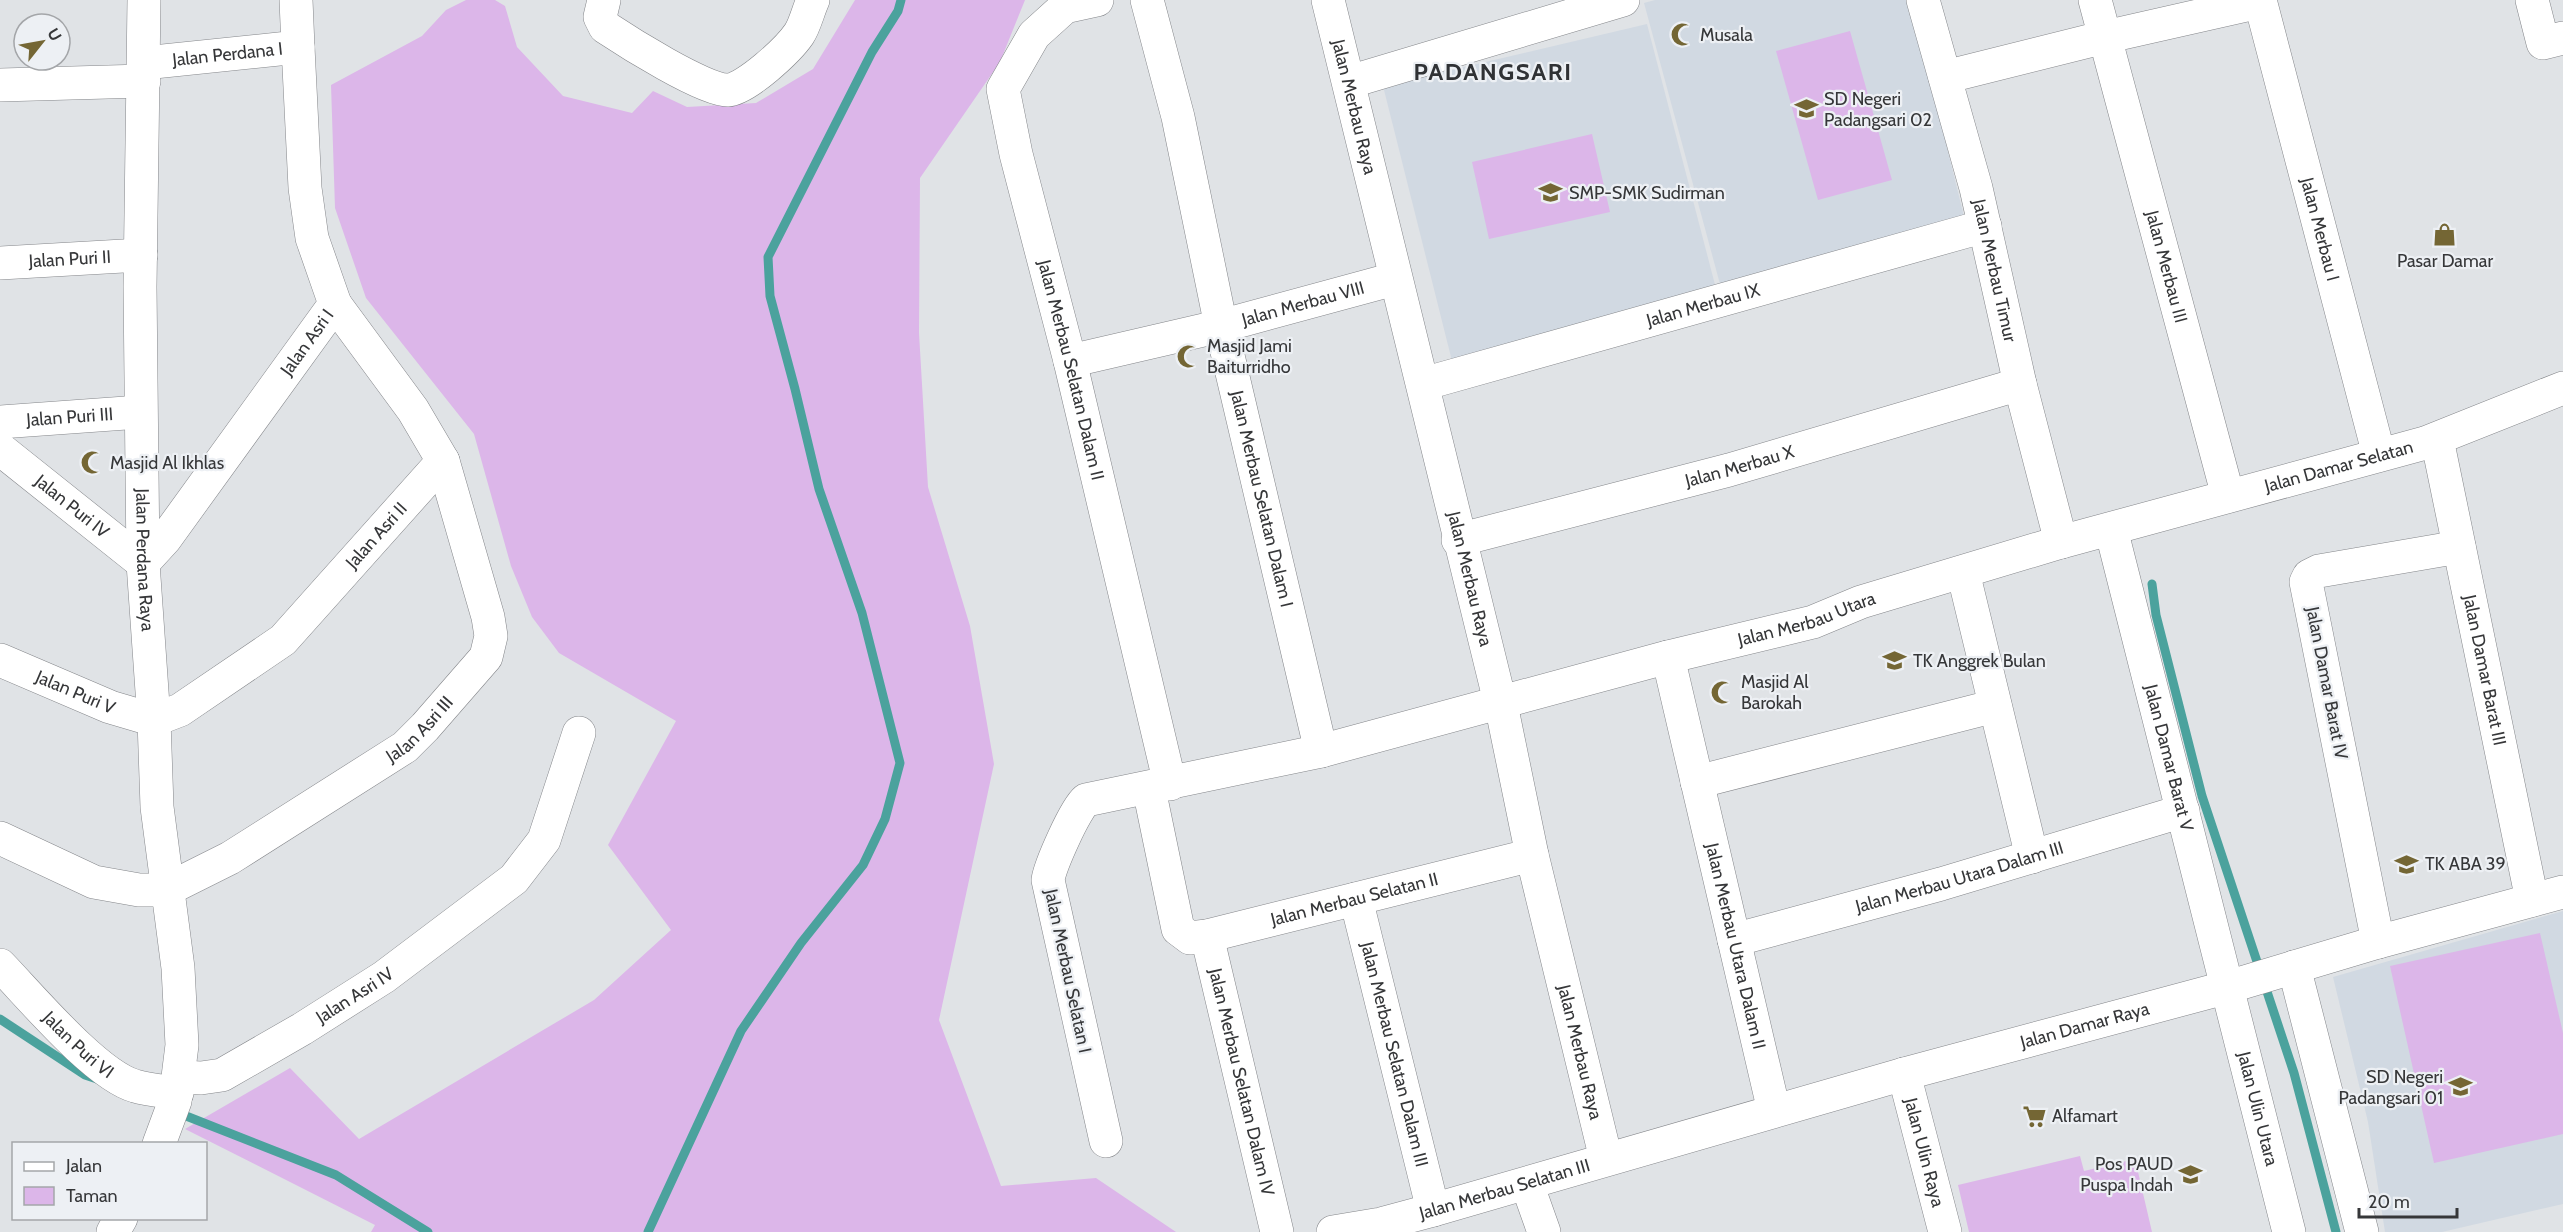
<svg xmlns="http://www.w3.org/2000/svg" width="2563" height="1232" viewBox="0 0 2563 1232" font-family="Cabin,sans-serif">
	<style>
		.built { fill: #d1d9e2 }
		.green { fill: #dcb6e9 }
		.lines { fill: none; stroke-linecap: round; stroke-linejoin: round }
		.stream { stroke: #4ba29d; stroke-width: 9 }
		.minor-casing { stroke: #84868a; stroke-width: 34 }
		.minor { stroke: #fff; stroke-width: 33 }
		.labels { text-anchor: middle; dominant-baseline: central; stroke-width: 4.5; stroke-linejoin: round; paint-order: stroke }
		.poi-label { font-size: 18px; fill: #363739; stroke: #edf0f4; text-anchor: start }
		.street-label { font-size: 18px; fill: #363739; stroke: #edf0f4 }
		.district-label { font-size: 24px; font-weight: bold; letter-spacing: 1.5px; fill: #303235; stroke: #edf0f4 }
	</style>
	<rect width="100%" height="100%" fill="#e0e3e6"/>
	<g class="built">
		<polygon points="1655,0 1911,0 1967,229 1724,299 1644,3"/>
		<polygon points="1647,24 1719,300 1454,369 1383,86"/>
		<polygon points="2563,911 2563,1204 2442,1232 2385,1232 2368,1122 2333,977"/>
	</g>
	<g class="green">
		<polygon points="466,0 495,0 505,6 517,47 563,96 632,113 653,91 687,107 756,103 813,69 855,0 1025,0 1000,62 920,178 919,333 928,487 970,626 994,764 939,1020 1001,1186 1096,1178 1176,1232 371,1232 375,1225 185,1129 290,1068 359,1139 594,1000 671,930 608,845 676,721 559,653 532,617 511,566 474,434 366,298 335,208 331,85 422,36 446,10"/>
		<polygon points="1850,31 1892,180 1818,200 1776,51"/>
		<polygon points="1592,134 1610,212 1489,239 1472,162"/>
		<polygon points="2540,933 2563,1033 2563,1134 2434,1163 2390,966"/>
		<polygon points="2080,1156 2084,1171 2135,1159 2152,1232 1969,1232 1958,1185"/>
	</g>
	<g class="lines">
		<g class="stream">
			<polyline points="2152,584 2156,615 2202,796 2294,1073 2336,1232"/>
			<polyline points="0,1019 85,1075 97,1079"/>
			<polyline points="176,1112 336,1175 428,1232"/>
			<polyline points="648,1232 741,1031 801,943 863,865 885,819 900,763 862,613 819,489 795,389 770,296 768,257 872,52 898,11 901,0"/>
		</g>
		<defs>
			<g id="minor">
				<path id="s1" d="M144,0L140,287L143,563L154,720L157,807L178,968L182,1045L175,1101L159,1144"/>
				<path d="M604,0L600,17L605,27C626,41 705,91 728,90C746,89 788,50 799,34C805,25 808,11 813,0"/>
				<path id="s2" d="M1097,0L1065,7L1034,35L1003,89L1016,154L1070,361L1170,784"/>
				<path id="s3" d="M1147,0L1178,117L1221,326L1321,751"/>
				<path id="s4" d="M1328,0L1503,714L1532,855L1606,1159"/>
				<path id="s5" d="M1923,0L1976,188L2020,384L2061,542"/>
				<path id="s6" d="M2095,0L2228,496"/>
				<path id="s7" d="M2260,0L2379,455"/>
				<polyline points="2532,0 2543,43 2563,38"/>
				<path id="s8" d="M144,63L298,47L296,0"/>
				<polyline points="1945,77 2105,37 2260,2"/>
				<polyline points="1349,82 1623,0"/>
				<polyline points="0,85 144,81"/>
				<path id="s9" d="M0,263L141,255"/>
				<path id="s10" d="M1070,361L1221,326L1394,279"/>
				<path id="s11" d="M1423,384L1985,226"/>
				<path id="s12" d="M0,422L140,412"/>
				<path id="s13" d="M2437,439L2532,900"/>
				<path id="s14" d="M0,449L143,563L165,539L335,304L312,238L305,188L298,47"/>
				<path id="s15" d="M2111,529L2289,1232"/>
				<path id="s16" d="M1458,540L1729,470L2020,384"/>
				<polyline points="1963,572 2032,857"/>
				<path id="s17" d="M1668,657L1774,1111"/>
				<path id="s18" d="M0,660L110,707L154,720L180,710L283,640L443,461L413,410L335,304"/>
				<polyline points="1697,782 1995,706"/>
				<path id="s19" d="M1149,789L1178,929L1190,938L1207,936L1532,855"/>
				<path id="s20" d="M0,838L94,882L139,890H166L230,858L405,747L425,727L486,657L491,636L488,617L443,461"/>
				<path id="s21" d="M1356,899L1433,1210"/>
				<path id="s22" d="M1207,936L1277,1232"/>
				<path id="s23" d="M1734,940L1941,884L2183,811"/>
				<polyline points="2378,942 2306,582 2309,576 2319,571 2459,547"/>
				<path id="s24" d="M0,965C30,996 96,1075 135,1086C148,1090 163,1091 177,1093"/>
				<polyline points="2294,967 2362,1232"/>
				<path id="s25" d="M1904,1074L1945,1232"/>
				<path id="s26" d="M179,1077L201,1078L222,1075L302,1029L384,977L514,879L544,840L579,733"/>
				<path id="s27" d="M1106,1141L1048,880C1050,866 1075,809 1086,800L1321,751L1668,657L1813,622L1861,602L2061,542L2425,443L2563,388"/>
				<polyline points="1527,1184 1544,1232"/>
				<polyline points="113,1232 121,1218"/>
				<path id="s28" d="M1333,1232L1381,1224L1433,1210L1904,1074L2228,987L2378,942L2563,892"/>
			</g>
		</defs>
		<use href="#minor" class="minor-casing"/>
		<use href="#minor" class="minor"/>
	</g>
	<defs>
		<symbol id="mosque-bare" viewBox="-9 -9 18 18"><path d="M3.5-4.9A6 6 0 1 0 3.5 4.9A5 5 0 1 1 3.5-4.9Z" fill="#746634" stroke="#edf0f4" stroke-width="2.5" paint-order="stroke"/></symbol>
		<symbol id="school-bare" viewBox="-9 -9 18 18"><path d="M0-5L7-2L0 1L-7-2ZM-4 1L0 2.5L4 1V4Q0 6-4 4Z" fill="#746634" stroke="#edf0f4" stroke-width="2.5" paint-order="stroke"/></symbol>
		<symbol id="shop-bare" viewBox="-9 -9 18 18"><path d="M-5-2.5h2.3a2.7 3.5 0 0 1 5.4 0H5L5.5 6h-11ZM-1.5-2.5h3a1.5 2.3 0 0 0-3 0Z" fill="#746634" stroke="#edf0f4" stroke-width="2.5" paint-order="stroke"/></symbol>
		<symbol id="supermarket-bare" viewBox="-9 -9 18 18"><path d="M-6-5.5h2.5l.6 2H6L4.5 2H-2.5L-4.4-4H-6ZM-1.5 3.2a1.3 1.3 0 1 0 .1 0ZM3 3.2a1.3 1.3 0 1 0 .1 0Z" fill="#746634" stroke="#edf0f4" stroke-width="2.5" paint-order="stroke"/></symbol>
	</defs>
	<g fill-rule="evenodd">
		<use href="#mosque-bare" x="1666" y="18" width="33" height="33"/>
		<use href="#school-bare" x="1790" y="92" width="33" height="33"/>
		<use href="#school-bare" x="1534" y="176" width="33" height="33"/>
		<use href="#shop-bare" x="2428" y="218" width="33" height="33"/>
		<use href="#mosque-bare" x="1172" y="340" width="33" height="33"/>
		<use href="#mosque-bare" x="76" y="446" width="33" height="33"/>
		<use href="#school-bare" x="1878" y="644" width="33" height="33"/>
		<use href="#mosque-bare" x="1706" y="676" width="33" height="33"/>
		<use href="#school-bare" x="2390" y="848" width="33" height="33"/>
		<use href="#school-bare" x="2444" y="1070" width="33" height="33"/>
		<use href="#supermarket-bare" x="2018" y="1100" width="33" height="33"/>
		<use href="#school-bare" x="2174" y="1158" width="33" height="33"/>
	</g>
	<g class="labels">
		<g class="poi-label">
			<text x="1700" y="35">Musala</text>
			<text x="1824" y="99">SD Negeri<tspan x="1824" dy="21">Padangsari 02</tspan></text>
			<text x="1569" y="193">SMP-SMK Sudirman</text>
			<text x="2445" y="261" text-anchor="middle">Pasar Damar</text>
			<text x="1207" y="346">Masjid Jami<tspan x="1207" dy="21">Baiturridho</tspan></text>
			<text x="110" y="463">Masjid Al Ikhlas</text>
			<text x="1913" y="661">TK Anggrek Bulan</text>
			<text x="1741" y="682">Masjid Al<tspan x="1741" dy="21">Barokah</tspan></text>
			<text x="2425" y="864">TK ABA 39</text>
			<text x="2443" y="1077" text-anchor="end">SD Negeri<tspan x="2443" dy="21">Padangsari 01</tspan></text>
			<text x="2052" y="1116">Alfamart</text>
			<text x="2173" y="1164" text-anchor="end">Pos PAUD<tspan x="2173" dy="21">Puspa Indah</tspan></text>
		</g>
		<g class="street-label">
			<text stroke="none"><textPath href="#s8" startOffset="84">Jalan Perdana I</textPath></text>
			<text stroke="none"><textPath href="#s4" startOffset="110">Jalan Merbau Raya</textPath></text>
			<text stroke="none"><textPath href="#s7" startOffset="237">Jalan Merbau I</textPath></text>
			<text stroke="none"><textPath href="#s9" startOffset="70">Jalan Puri II</textPath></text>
			<text stroke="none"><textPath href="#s6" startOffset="276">Jalan Merbau III</textPath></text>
			<text stroke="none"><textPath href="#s5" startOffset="280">Jalan Merbau Timur</textPath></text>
			<text stroke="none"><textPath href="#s10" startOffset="240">Jalan Merbau VIII</textPath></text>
			<text stroke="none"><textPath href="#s11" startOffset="291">Jalan Merbau IX</textPath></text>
			<text stroke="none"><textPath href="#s14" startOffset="458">Jalan Asri I</textPath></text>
			<text stroke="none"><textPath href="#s2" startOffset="426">Jalan Merbau Selatan Dalam II</textPath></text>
			<text stroke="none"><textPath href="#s12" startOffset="70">Jalan Puri III</textPath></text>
			<text stroke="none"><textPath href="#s16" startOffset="291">Jalan Merbau X</textPath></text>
			<text stroke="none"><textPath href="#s27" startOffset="1654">Jalan Damar Selatan</textPath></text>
			<text stroke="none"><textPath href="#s3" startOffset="512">Jalan Merbau Selatan Dalam I</textPath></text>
			<text stroke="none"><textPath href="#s14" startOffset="92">Jalan Puri IV</textPath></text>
			<text stroke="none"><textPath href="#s18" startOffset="458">Jalan Asri II</textPath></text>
			<text stroke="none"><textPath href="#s1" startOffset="560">Jalan Perdana Raya</textPath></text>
			<text stroke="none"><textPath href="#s4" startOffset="596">Jalan Merbau Raya</textPath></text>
			<text stroke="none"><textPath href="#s27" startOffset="1100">Jalan Merbau Utara</textPath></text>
			<text stroke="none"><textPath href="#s13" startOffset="236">Jalan Damar Barat III</textPath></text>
			<text transform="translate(2327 683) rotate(79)">Jalan Damar Barat IV</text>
			<text stroke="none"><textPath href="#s18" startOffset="82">Jalan Puri V</textPath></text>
			<text stroke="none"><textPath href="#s20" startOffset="478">Jalan Asri III</textPath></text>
			<text stroke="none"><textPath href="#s15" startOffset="236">Jalan Damar Barat V</textPath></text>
			<text stroke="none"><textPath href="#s23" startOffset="234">Jalan Merbau Utara Dalam III</textPath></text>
			<text stroke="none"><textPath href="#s19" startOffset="327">Jalan Merbau Selatan II</textPath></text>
			<text stroke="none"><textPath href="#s17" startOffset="297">Jalan Merbau Utara Dalam II</textPath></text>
			<text transform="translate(1068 971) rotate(78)">Jalan Merbau Selatan I</text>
			<text stroke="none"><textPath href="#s26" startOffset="198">Jalan Asri IV</textPath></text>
			<text stroke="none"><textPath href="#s28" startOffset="780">Jalan Damar Raya</textPath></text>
			<text stroke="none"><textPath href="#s24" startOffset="112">Jalan Puri VI</textPath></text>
			<text stroke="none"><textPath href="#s4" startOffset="1082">Jalan Merbau Raya</textPath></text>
			<text stroke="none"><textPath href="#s21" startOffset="160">Jalan Merbau Selatan Dalam III</textPath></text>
			<text stroke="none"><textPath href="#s22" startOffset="150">Jalan Merbau Selatan Dalam IV</textPath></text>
			<text stroke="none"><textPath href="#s15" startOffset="598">Jalan Ulin Utara</textPath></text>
			<text stroke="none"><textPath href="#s25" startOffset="81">Jalan Ulin Raya</textPath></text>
			<text stroke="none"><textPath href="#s28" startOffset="177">Jalan Merbau Selatan III</textPath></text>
		</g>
		<g class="district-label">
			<text x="1493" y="71">PADANGSARI</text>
		</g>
	</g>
	<rect x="12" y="1142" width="195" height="78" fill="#edf0f4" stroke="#a4a6a9" stroke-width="1.5"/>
	<rect x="24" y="1162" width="30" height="9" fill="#ffffff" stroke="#a4a6a9" stroke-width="1.5"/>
	<text x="66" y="1172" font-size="18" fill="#363739">Jalan</text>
	<rect x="24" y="1187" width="30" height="18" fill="#dcb6e9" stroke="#a4a6a9" stroke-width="1.5"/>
	<text x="66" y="1202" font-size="18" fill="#363739">Taman</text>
	<g transform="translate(42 42) rotate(59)"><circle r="28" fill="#edf0f4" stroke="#a4a6a9" stroke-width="1.5"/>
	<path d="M0-4.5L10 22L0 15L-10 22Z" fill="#746634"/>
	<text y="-9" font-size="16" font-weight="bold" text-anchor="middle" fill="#363739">U</text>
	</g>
	<path d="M2359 1208v9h98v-9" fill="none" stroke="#363739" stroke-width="3"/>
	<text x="2368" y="1208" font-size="18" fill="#363739" stroke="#edf0f4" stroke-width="4.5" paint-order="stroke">20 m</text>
</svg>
